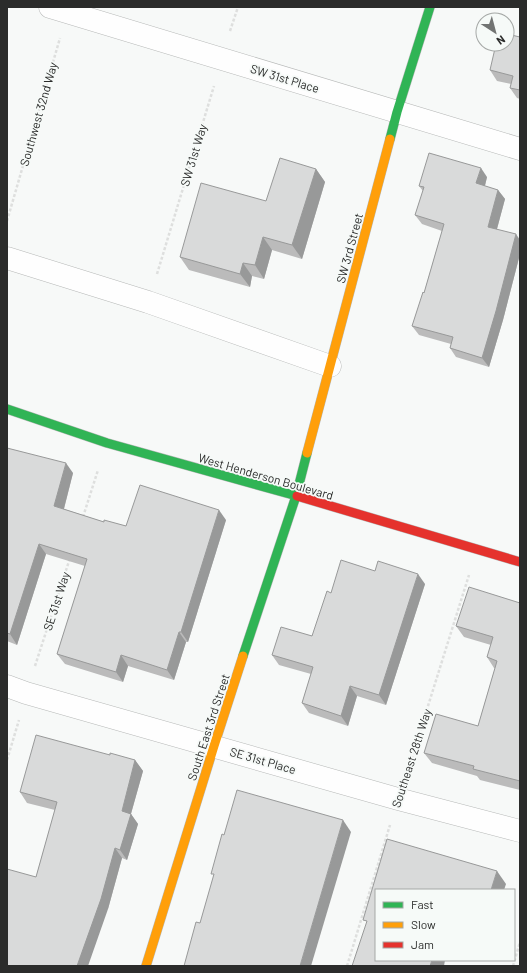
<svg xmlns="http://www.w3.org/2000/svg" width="527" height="973" viewBox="0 0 527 973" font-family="Barlow,sans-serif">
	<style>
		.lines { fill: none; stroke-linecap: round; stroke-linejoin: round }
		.street-casing { stroke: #b7b9b8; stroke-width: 23 }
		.fast-casing { stroke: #b7b9b8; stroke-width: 10 }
		.slow-casing { stroke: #b7b9b8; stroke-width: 10 }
		.jam-casing { stroke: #b7b9b8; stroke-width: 10 }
		.path { stroke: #dedfde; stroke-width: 2.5; stroke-dasharray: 3 2; stroke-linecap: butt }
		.street { stroke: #fefefe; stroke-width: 22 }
		.fast { stroke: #30b455; stroke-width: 9 }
		.slow { stroke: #ff9f0a; stroke-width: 9 }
		.jam { stroke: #e5322d; stroke-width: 9 }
		.wall { fill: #bbb }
		.shaded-wall { fill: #989999 }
		.building { fill: #d9dada; stroke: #989999 }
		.labels { text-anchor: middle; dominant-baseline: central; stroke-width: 3.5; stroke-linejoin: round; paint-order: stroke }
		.street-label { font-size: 12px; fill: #2b2c2b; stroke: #f6faf8 }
	</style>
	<rect width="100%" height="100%" fill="#f7f9f8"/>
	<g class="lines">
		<defs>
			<g id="street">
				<polyline points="50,7 520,149"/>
				<polyline points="7,258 148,302 330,366"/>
				<polyline points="7,686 26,693 398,799 520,831"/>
			</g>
			<g id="fast">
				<polyline points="390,139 397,112 430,7"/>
				<polyline points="7,409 107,443 297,496"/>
				<polyline points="243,656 296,496 307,453"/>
			</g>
			<g id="slow">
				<polyline points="307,453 390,139"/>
				<polyline points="146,966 214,746 243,656"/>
			</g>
			<polyline id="jam" points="297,496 520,562"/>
		</defs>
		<use href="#street" class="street-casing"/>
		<use href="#fast" class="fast-casing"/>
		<use href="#slow" class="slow-casing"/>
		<use href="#jam" class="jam-casing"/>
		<g class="path">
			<polyline points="230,31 238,7"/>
			<polyline points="7,221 60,38"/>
			<polyline points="157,274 214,86"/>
			<polyline points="83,517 98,470"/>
			<polyline points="35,666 70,558"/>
			<polyline points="7,760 19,720"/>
			<polyline points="407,773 469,575"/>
			<polyline points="347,966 390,825"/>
			<polyline points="513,966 520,942"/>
		</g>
		<use href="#street" class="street"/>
		<use href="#fast" class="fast"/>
		<use href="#slow" class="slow"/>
		<use href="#jam" class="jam"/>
	</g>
	<g class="wall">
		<polygon points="520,37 520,99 517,98 510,88 511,84 497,81 490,70"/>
		<polygon points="316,169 325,182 302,259 272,250 264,279 252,276 250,287 189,270 180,257"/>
		<polygon points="487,177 485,186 498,190 505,199 497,229 520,240 520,254 503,320 489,367 456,357 450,348 451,344 419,335 412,326 424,293 442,231 422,224 415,215 423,191 419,186"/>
		<polygon points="7,448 73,473 64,509 104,522 126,526 226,520 188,642 186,642 174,680 128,666 123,682 65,664 57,654 85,566 46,554 17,645 7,641"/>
		<polygon points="375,571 425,584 386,705 357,696 348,726 309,713 302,703 311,674 279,665 272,655 312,636 331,593"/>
		<polygon points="520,603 520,790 480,780 477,776 432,763 424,753 478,726 495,668 494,668 487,657 491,645 464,637 456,626"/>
		<polygon points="110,755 135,760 143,771 131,814 138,824 127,860 122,858 108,909 36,877 55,810 27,803 20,792"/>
	</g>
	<g class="shaded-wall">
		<polygon points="481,168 487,177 483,193 476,183"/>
		<polygon points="316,169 325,182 302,259 292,245"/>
		<polygon points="498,190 505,199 495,236 488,227"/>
		<polygon points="516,234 520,240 520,254 503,320 489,367 482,358"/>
		<polygon points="263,237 272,250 264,279 255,265"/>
		<polygon points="243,263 252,276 250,287 240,274"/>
		<polygon points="66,463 73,473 62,516 54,506"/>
		<polygon points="219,510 226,520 188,642 181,632"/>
		<polygon points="39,544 46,554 17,645 10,634"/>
		<polygon points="418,574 425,584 386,705 379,695"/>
		<polygon points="179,632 186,642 174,680 167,670"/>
		<polygon points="121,655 128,666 123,682 116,672"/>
		<polygon points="350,686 357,696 348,726 341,716"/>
		<polygon points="135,760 143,771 130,817 131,814 138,824 127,860 120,850 122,811"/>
		<polygon points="343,820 351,832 311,966 300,966"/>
		<polygon points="115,848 122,858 108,909 88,966 77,966"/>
		<polygon points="497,871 506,884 504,890 491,890"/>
		<polygon points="432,960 445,960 444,966 430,966"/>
	</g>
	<g class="building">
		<polygon points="507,34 520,37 520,90 510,88 513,76 490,70 496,44 507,44"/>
		<polygon points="429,153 481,168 476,183 498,190 488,227 516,234 496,311 482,358 450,348 453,337 412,326 423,292 424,293 444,224 415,215 424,187 419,186"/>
		<polygon points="280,158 316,169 292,245 263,237 255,265 243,263 240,274 180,257 201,183 266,201"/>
		<polygon points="7,448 66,463 54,506 104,522 104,520 126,526 140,485 219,510 181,632 179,632 167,670 121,655 116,672 57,654 87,559 39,544 10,634 7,633"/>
		<polygon points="341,560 375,571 378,561 418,574 379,695 350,686 341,716 302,703 313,667 272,655 281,627 312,636 327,591 331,593"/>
		<polygon points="469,587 520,603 520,781 473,769 474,766 424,753 436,714 478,726 497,661 487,657 493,637 456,626"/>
		<polygon points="36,735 110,755 110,753 135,760 122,811 131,814 120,850 115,848 101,899 77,966 7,966 7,869 36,877 57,802 20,792"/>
		<polygon points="237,790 343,820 300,966 184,966 196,922 200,923 214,874 211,874 222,834 224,835"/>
		<polygon points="387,839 497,871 491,890 376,890 376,960 432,960 430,966 352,966 367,921 363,920"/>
	</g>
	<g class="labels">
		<g class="street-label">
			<text transform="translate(285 78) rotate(17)">SW 31st Place</text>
			<text transform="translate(38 114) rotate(-74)">Southwest 32nd Way</text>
			<text transform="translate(193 155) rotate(-73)">SW 31st Way</text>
			<text transform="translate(349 248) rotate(-75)">SW 3rd Street</text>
			<text transform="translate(266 476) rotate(16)">West Henderson Boulevard</text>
			<text transform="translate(56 601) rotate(-72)">SE 31st Way</text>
			<text transform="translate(208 727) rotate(-72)">South East 3rd Street</text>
			<text transform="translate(411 758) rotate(-72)">Southeast 28th Way</text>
			<text transform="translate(263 760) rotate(16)">SE 31st Place</text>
		</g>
	</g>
	<rect width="527" height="973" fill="none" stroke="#2b2c2b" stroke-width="16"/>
	<rect x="375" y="889" width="140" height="72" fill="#f6faf8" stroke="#a5a8a6"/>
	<rect x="383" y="902" width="20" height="6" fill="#30b455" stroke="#a5a8a6"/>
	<text x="411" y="909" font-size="12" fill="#2b2c2b">Fast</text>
	<rect x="383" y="922" width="20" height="6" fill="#ff9f0a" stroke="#a5a8a6"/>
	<text x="411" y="929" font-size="12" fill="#2b2c2b">Slow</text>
	<rect x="383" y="942" width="20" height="6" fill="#e5322d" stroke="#a5a8a6"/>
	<text x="411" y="949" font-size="12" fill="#2b2c2b">Jam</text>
	<g transform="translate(495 32) rotate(144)"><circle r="19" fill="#f6faf8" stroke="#a5a8a6"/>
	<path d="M0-3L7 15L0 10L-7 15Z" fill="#727473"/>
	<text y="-6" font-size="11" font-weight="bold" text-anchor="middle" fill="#2b2c2b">N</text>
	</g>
</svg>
